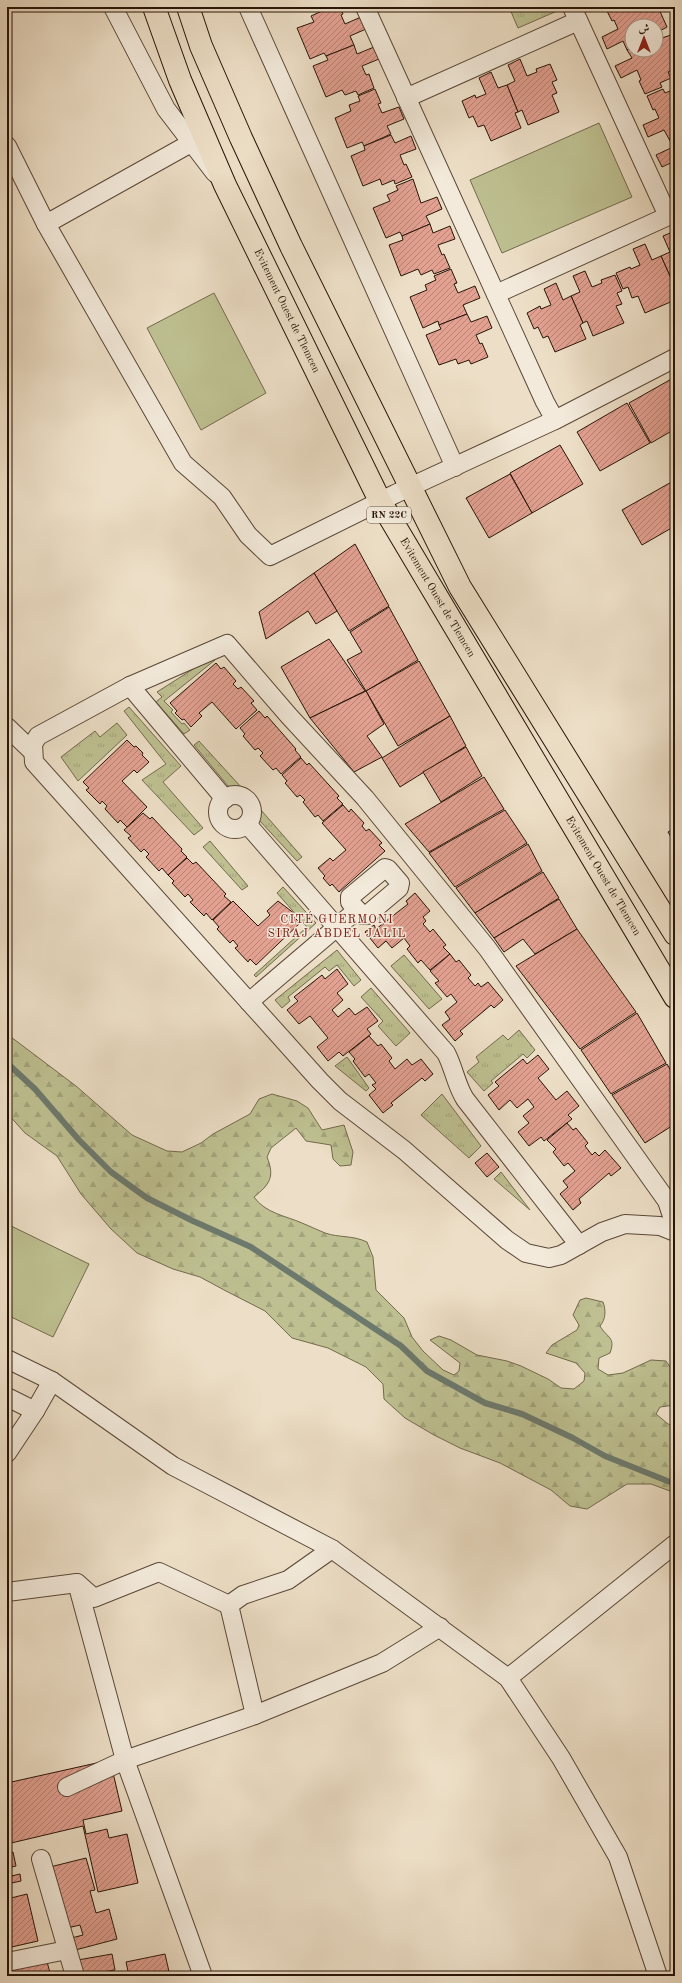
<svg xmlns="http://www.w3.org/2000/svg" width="682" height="1983" viewBox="0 0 682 1983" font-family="'Old Standard TT',Amiri,serif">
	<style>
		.grass { fill: url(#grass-tufts); stroke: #736a4c }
		.forest { fill: url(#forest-firs); stroke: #736a4c }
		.green { fill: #bec091; stroke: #736a4c }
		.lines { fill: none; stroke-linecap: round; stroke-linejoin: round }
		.stream { stroke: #6c796c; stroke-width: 6 }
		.building { fill: url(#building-hatch); stroke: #281407 }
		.street-casing { stroke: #594737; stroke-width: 20 }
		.highway-casing { stroke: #281407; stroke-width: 24 }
		.street { stroke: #f3eadb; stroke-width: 18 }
		.highway { stroke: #eddfc7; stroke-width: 22 }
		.labels { text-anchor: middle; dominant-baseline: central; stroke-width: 3; stroke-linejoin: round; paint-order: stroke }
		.shield { fill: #f3eadb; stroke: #655447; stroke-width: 1 }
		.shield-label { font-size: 10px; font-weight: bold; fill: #281407 }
		.street-label { font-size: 11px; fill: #281407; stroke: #f3eadb }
		.neighbourhood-label { font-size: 12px; letter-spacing: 1px; fill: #7a1f14; stroke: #f3eadb }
	</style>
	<defs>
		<pattern id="grass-tufts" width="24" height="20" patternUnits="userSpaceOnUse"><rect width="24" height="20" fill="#bec091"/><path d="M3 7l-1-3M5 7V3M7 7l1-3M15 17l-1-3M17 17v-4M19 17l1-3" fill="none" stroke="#a3a47c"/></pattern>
		<pattern id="forest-firs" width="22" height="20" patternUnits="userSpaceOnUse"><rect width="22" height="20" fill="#bec091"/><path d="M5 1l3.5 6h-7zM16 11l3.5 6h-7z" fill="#a3a47c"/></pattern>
		<pattern id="building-hatch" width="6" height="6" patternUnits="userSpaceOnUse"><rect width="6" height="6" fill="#e3a192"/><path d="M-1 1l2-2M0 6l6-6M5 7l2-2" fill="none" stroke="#b88275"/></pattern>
	</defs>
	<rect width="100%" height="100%" fill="#eddfc7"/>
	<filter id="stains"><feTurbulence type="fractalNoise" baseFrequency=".005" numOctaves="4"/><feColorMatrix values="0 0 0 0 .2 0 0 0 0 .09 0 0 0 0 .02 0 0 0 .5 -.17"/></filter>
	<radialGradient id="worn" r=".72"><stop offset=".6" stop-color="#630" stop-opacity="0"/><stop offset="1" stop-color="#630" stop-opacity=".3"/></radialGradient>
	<g class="grass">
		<polygon points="509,7 555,7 557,11 518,28"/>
		<polygon points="212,657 215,660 164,701 173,710 171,712 182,724 184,723 190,730 184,734 156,702 162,697 157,692"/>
		<polygon points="129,707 181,766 163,782 203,828 194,835 142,780 166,764 124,711"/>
		<polygon points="117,723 127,735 78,781 61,757 95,731 100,737"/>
		<polygon points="199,741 241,787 229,787 194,745"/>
		<polygon points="261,810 302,857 297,861 259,820"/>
		<polygon points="210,841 248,886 242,890 203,847"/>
		<polygon points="283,887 316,923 256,977 254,975 307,927 277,893"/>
		<polygon points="337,950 361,980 354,986 337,965 329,971 325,967 288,997 290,1001 282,1008 275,1000"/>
		<polygon points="404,955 442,999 429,1009 391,966"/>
		<polygon points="371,988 410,1033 396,1046 378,1026 383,1021 361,997"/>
		<polygon points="519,1030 535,1050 527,1058 523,1054 491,1081 493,1083 484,1091 467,1072 479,1062 476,1057 503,1035 508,1040"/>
		<polygon points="347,1057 369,1088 366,1091 335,1066"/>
		<polygon points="442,1094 481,1146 469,1158 421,1115"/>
		<polygon points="501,1172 530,1210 494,1179"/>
	</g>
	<path class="forest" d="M7,1034L76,1086L132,1135L167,1151L182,1152L201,1143L213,1134L250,1114L259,1099L272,1094L297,1101L308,1108L322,1130L344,1125L353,1152L351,1165L340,1166L333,1159L331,1145L306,1141L296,1128L271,1148L267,1157C275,1177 270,1184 254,1197C265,1213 286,1216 302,1223C310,1226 317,1230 325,1233C340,1238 352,1235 367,1242L373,1257L376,1290L404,1318L412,1337L423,1351L443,1370L454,1375L459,1371L460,1363L430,1340L439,1336L451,1340L477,1355L507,1361L521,1366L548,1379L561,1388L574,1389L584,1381L585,1373L576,1363L546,1353L552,1345L577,1330L579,1325L573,1315L580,1300L586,1298L603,1302C606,1310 606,1319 600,1326C607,1338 616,1337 610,1353L599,1358L598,1369L608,1375L623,1373L651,1360L666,1361L675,1374V1405L660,1407L656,1414L668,1424L675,1426V1489L670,1491L651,1484H627L587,1509L570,1506L551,1490L500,1463L460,1448L434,1435L405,1418L384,1399L383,1384L366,1367L328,1348L292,1338L265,1311L226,1291L200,1277L173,1269L137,1253L111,1229L81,1194L57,1156L25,1133L7,1113Z"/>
	<g class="green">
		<polygon points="599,123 632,197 502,253 470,180"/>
		<polygon points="214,293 266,393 201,430 147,328"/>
		<polygon points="7,1224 89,1264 53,1337 7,1315"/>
	</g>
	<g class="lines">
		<polyline class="stream" points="7,1063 35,1089 79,1140 111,1172 147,1198 193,1221 251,1247 401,1346 427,1371 485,1403 522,1414 573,1438 605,1456 675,1484"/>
	</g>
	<g class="building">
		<polygon points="321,7 340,7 343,14 341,15 345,24 361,17 366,29 350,36 354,45 326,56 324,53 310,59 297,28 314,22 311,16 322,11"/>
		<polygon points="605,7 658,7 667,27 656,33 656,26 632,26 632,48 627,50 623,41 607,49 602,37 618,29 614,20 612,21"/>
		<polygon points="671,35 675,44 675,69 668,72 671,78 660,83 662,87 645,94 639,81 641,80 637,70 621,78 615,66 632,58 627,50 632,48 632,50 656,50 656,40"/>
		<polygon points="354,45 357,54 374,47 379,59 362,66 366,75 369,74 374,88 358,95 356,91 345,95 342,90 326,97 313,66 328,60 326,56"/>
		<polygon points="520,59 527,76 537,72 536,69 550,64 557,80 552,82 557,93 552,95 559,112 528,125 522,110 518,112 507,85 515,81 508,65"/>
		<polygon points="491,72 498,88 507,85 518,112 515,113 521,128 491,141 484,125 478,127 473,116 469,118 462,101 475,95 476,98 486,94 479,78"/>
		<polygon points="375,89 381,103 378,104 382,113 399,107 404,119 387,126 391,134 364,146 362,142 347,148 335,118 351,111 349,105 360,101 358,96"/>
		<polygon points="663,89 665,93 675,89 675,136 669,139 664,130 648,137 643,125 659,118 655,109 653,110 647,96"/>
		<polygon points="391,135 395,143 411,136 416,149 400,155 404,165 406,164 412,177 395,184 394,180 382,185 380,179 363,186 351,156 365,150 364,146"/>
		<polygon points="675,136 675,161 662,167 656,155 673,147 669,139"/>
		<polygon points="413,179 421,203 437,197 442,209 426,216 430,224 402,236 400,232 386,238 373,208 390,201 387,195 398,190 396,186"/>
		<polygon points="430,224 433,233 450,226 455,239 438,245 442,255 444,254 450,268 434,274 432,270 421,275 418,269 401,276 389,245 403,240 402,236"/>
		<polygon points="675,231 675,282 673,283 661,256 670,252 663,236"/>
		<polygon points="645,244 652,260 661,256 673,283 670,285 675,298 675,300 645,313 638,296 632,298 628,287 623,289 616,273 630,267 631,269 640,265 633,249"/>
		<polygon points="451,269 457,283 454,284 458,293 475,286 480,298 463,305 467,314 439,325 438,321 423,328 410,297 427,290 425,285 436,280 434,276"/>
		<polygon points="585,271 592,287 602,283 601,280 615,275 622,291 617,293 622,304 616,306 624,323 593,336 587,321 583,323 571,296 580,292 573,276"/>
		<polygon points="556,283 563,300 571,296 583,323 580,325 586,339 555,352 548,336 543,338 538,327 534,329 527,313 540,306 541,309 551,305 544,289"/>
		<polygon points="467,314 471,322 487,316 492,328 476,335 480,344 482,343 488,357 471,364 469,360 458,364 456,359 439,365 426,335 441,329 439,325"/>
		<polygon points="675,377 675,429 651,443 629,403"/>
		<polygon points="627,403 650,443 600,471 577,432"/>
		<polygon points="560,445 583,484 532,513 510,473"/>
		<polygon points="510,474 532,513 489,538 466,498"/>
		<polygon points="675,480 675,526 642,545 622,510"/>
		<polygon points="355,544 389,606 349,631 314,573"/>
		<polygon points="314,573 337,611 316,624 308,611 266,639 259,612"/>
		<polygon points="389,607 418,660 366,691 347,660 362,652 350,632"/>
		<polygon points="329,639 365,691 310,718 281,667"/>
		<polygon points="419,661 450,716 398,746 366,691"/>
		<polygon points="216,663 221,669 224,667 236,681 233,684 238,689 241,687 254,701 251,703 257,710 236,729 212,702 199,713 202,716 191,727 184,719 182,720 175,713 177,711 170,703"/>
		<polygon points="366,691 384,724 367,736 382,757 354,772 310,718"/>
		<polygon points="259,711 265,718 267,716 296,749 295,750 301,757 281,774 276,768 273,770 260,756 263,753 258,748 255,750 243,736 245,734 240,728"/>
		<polygon points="450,716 466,746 400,787 382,758"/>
		<polygon points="127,740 134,747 136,746 143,753 142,755 149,762 137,773 134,770 122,781 147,807 127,827 120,820 118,823 105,809 107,806 102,801 100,804 86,790 89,788 83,782"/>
		<polygon points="466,747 482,776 441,802 423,772"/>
		<polygon points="301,758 307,765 309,763 339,796 337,798 343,804 323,821 318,815 315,817 303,802 305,800 300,795 297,797 285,783 287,781 282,775"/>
		<polygon points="484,777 504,809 429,852 405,824"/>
		<polygon points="343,805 349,812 351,809 364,823 362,826 366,831 369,829 382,843 379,845 385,851 339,892 332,884 330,886 323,878 325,876 318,868 330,858 333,861 346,850 322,823"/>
		<polygon points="505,810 527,843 455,887 429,853"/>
		<polygon points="143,813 150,819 152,817 182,849 181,851 187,857 168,875 162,868 159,871 146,857 149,854 144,849 141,852 128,838 131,836 124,830"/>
		<polygon points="675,828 675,844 668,832"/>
		<polygon points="528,844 542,871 475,913 456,888"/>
		<polygon points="187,858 193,864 196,862 226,894 224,896 231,902 212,920 206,913 204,916 190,902 193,900 188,894 185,897 172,883 174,881 168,875"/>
		<polygon points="543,872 559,898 494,938 475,913"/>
		<polygon points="415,893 430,911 423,917 426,921 423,924 430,932 433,929 446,945 443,947 450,954 430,970 421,960 418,963 407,949 410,946 404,938 392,948 386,941 378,948 365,932 374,925 376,929 408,904 406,901"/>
		<polygon points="559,899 577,929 535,954 523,939 504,952 494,938"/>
		<polygon points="233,901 258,926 270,915 267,911 278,901 295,914 293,916 300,923 256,965 250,959 248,962 235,948 238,946 233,940 230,943 217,929 219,927 213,920"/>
		<polygon points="577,929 636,1012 580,1049 516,966"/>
		<polygon points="450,954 456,962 459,960 471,975 468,978 475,986 478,983 481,987 488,982 503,1000 494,1008 491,1005 460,1031 463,1034 455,1041 442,1025 450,1019 445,1012 457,1002 451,994 447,997 435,983 439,981 430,971"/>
		<polygon points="337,969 348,984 337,993 343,1000 332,1010 338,1017 349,1008 355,1015 367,1007 378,1021 367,1029 371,1034 343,1056 339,1052 328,1061 317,1047 328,1038 310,1016 299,1024 287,1010 298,1001 294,997 322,975 325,979"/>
		<polygon points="637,1013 666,1063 611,1094 581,1050"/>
		<polygon points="369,1036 378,1046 381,1044 392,1058 389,1061 395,1069 407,1059 412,1065 421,1059 433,1074 425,1081 422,1078 391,1103 393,1105 383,1113 369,1095 376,1089 372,1085 376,1083 369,1074 365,1077 353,1061 355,1059 349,1052"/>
		<polygon points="538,1055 549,1069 538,1078 556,1100 567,1091 579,1106 568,1115 572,1119 544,1141 541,1137 529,1146 518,1132 529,1123 523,1116 534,1107 528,1099 517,1108 510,1100 499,1110 488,1095 499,1086 495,1082 523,1059 527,1064"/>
		<polygon points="667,1064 675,1078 675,1124 645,1143 612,1095"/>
		<polygon points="567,1123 573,1130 576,1128 588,1143 585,1146 592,1155 595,1152 599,1156 605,1150 621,1168 611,1176 609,1173 579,1199 581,1203 573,1210 560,1194 568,1187 563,1181 575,1171 568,1163 564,1166 553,1152 556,1149 547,1140"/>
		<polygon points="487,1153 499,1167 487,1177 475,1163"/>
		<polygon points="110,1760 122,1811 83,1820 86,1834 107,1829 109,1838 127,1834 138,1883 98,1892 83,1826 7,1844 7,1783"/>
		<polygon points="13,1852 16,1866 7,1868 7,1854"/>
		<polygon points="86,1858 95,1890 90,1891 96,1913 109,1909 117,1939 64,1953 60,1941 83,1935 80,1925 59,1930 42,1869"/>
		<polygon points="20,1874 21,1881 7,1884 7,1877"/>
		<polygon points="27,1894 38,1941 7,1948 7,1899"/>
		<polygon points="43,1948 51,1976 7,1976 7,1961"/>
		<polygon points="112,1954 115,1970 102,1972 103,1976 75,1976 72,1961"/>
		<polygon points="165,1954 170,1976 129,1976 126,1962"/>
	</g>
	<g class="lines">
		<defs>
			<g id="street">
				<polyline points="113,7 166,109 215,173"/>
				<polyline points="248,7 455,467"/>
				<polyline points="365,7 545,402 555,420"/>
				<polyline points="572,7 668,216"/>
				<polyline points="406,98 578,21"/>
				<polyline points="191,143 46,224 183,463 222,497 248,535 270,556 395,494 555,420 675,358"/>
				<polyline points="7,146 46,224"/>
				<polyline points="496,294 675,213"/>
				<polyline points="130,686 225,799"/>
				<polyline points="7,727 32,751"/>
				<circle cx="235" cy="812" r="17"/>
				<path d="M247,824L446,1053C454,1068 456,1085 465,1099L579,1245"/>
				<polygon points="385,868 388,869 400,883 399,888 367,915 362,915 350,902 350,897"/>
				<polyline points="249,1002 357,910"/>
				<polyline points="675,1225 667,1201 487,948 365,798 289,716 227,644 130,686 38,736 33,744 34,762 320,1081 340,1101 404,1150 507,1240 526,1253 549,1258 561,1255 602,1232 625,1224 660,1226 675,1232"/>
				<polyline points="7,1359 52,1381 173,1466 332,1549 508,1678 561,1758 618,1857 658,1976"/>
				<polyline points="7,1397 35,1411"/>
				<polyline points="7,1453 35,1411 52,1381"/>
				<polyline points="77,1583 94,1598 159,1572 229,1605"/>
				<polyline points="7,1592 77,1583 125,1760 203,1976"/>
				<polyline points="229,1605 243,1595 288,1580 332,1549"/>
				<polyline points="229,1605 255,1715"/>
				<polyline points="508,1678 675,1544"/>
				<polyline points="67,1787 125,1760 255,1715 382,1663 440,1627"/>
				<polyline points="41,1859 75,1976"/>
				<polyline points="7,1962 67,1950"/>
			</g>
			<g id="highway">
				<path id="s1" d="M154,7L180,80L225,185L380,501L675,997"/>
				<polyline points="188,7 201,46 241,138 291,246 460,587 675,934"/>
			</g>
		</defs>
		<use href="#street" class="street-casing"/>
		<use href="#highway" class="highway-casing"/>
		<use href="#street" class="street"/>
		<use href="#highway" class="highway"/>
	</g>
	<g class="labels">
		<rect class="shield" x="367" y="507" width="44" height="16" rx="3"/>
		<g class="shield-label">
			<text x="389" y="515">RN 22C</text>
		</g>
		<g class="street-label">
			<text stroke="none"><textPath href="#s1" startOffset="332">Evitement Ouest de Tlemcen</textPath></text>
			<text stroke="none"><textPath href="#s1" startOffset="656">Evitement Ouest de Tlemcen</textPath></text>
			<text stroke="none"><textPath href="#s1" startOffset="980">Evitement Ouest de Tlemcen</textPath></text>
		</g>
		<g class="neighbourhood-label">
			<text x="337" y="920">CITÉ GUERMONI<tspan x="337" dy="14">SIRAJ ABDEL JALIL</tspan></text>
		</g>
	</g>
	<rect width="682" height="1983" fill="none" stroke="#eddfc7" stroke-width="24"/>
	<rect x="8" y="8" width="666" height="1967" fill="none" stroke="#281407" stroke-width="2"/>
	<rect x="12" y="12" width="658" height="1959" fill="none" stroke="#281407"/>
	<g transform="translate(644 38)"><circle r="19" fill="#f3eadb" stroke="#a29486"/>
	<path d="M0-3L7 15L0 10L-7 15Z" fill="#8f2418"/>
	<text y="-6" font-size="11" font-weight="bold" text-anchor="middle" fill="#281407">ش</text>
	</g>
	<rect width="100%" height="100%" filter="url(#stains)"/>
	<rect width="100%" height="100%" fill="url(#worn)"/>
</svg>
